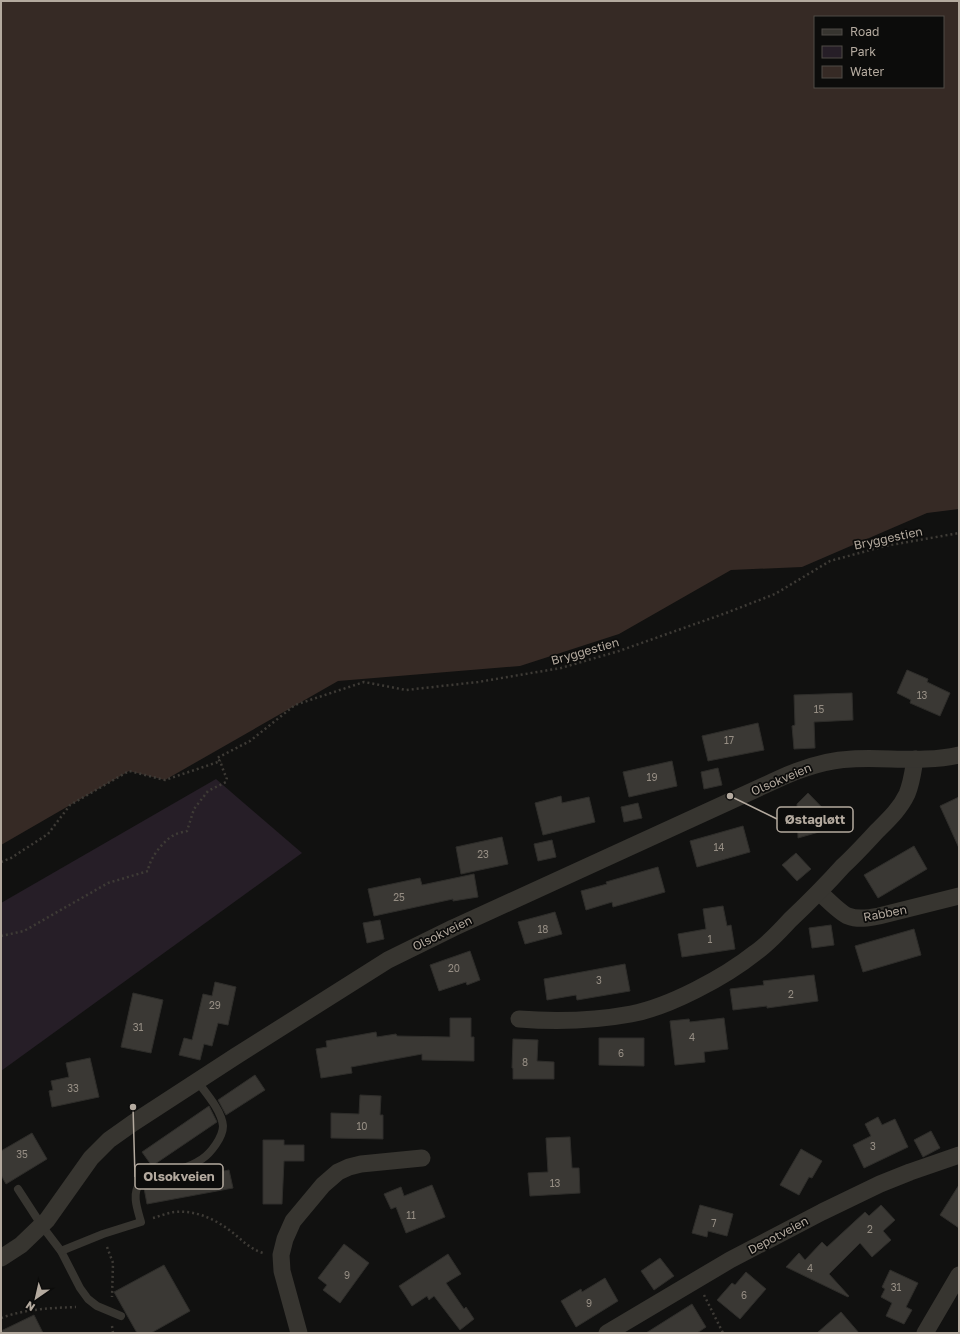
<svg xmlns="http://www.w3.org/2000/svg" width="960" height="1334" viewBox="0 0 960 1334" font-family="'Golos Text',sans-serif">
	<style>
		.green { fill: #261e27 }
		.water { fill: #362a25; fill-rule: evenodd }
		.building { fill: #3a3834; stroke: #2e2d2a }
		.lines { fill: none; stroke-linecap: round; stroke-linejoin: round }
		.path { stroke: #3e3b36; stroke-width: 2.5; stroke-dasharray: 2 3; stroke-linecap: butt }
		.service { stroke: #373530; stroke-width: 8 }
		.minor { stroke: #373530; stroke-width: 17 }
		.labels { text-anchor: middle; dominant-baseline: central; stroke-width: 3.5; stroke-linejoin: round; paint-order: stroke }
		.number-label { font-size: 10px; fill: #968e84 }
		.street-label { font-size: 12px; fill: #b4aa9f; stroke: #0c0c0b }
		.leader { fill: none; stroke: #b4aa9f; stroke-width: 1.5 }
		.callout-dot { fill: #b4aa9f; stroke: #0c0c0b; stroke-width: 1.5 }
		.callout { fill: #0c0c0b; stroke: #b4aa9f; stroke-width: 1.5 }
		.callout-label { font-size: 13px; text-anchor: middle; font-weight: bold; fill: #b4aa9f }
	</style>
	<rect width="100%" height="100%" fill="#111110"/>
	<polygon class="green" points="216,779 302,853 1,1071 1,903"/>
	<path class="water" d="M1,1H959V509L927,513L802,567L731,570L619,634L520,666L338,681L165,780L129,771L1,845ZM815,17H943V87H815Z"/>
	<g class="building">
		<polygon points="907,670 928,679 927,682 950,693 940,716 910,703 911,700 897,693"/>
		<polygon points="852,693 853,720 814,722 815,748 794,749 792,726 795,725 794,695"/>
		<polygon points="758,723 764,750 708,761 702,736"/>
		<polygon points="672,761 677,786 629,797 623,772"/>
		<polygon points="718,768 722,785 704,789 701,772"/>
		<polygon points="808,793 840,826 798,838 797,804"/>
		<polygon points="561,796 562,803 589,797 595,822 543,835 535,803"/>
		<polygon points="959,797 959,848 940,806"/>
		<polygon points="638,803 642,818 624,822 621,807"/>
		<polygon points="743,826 750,852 697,867 690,841"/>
		<polygon points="502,837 508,864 461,874 456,847"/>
		<polygon points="552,840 556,857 538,861 534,844"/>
		<polygon points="914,846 927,869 878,898 864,875"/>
		<polygon points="796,853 811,869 797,881 782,865"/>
		<polygon points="658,867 665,892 613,907 612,902 586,910 581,891 607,884 606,882"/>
		<polygon points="474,874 478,897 453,901 453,899 374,916 368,889 420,878 422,885"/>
		<polygon points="723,906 727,926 731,925 735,949 682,957 678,934 706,929 703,909"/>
		<polygon points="555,912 562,934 525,944 518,922"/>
		<polygon points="380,920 384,939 367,943 363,923"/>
		<polygon points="831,925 834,945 812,948 809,928"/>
		<polygon points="914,929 921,955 863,972 855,946"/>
		<polygon points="470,951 480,980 467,985 466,982 439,991 430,965"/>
		<polygon points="625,964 630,991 577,1000 576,995 547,1000 544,979"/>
		<polygon points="814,975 818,1001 767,1008 767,1006 733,1010 730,989 764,985 763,981"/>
		<polygon points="215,982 236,987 228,1025 218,1023 212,1046 204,1044 200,1060 179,1055 184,1038 192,1040 203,994 212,996"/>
		<polygon points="133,993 163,1000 151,1053 121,1047"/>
		<polygon points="450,1018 471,1018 471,1037 474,1037 474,1061 422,1060 422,1054 351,1067 352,1073 321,1078 316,1049 327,1047 326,1041 376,1032 377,1037 396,1034 397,1036 450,1037"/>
		<polygon points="724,1018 728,1049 704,1052 705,1062 675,1065 670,1021 689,1019 690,1022"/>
		<polygon points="599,1038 644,1038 644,1066 599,1065"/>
		<polygon points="513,1039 538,1040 537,1061 554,1062 554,1079 513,1079 513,1068 512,1068"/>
		<polygon points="90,1058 99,1097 52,1107 49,1091 53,1090 51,1081 69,1077 66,1063"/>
		<polygon points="255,1075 265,1090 226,1115 218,1100"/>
		<polygon points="360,1095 381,1096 380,1115 383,1115 383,1139 331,1138 331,1113 359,1114"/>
		<polygon points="209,1106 217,1122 152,1166 142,1152"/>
		<polygon points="878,1117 882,1125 895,1119 908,1147 864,1168 853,1145 871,1136 865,1124"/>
		<polygon points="931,1131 940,1148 923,1157 914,1140"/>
		<polygon points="32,1133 47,1159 6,1184 1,1175 1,1151"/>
		<polygon points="570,1137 572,1168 579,1168 580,1193 530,1196 528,1173 548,1172 546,1138"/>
		<polygon points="263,1140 284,1140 284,1145 304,1145 304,1161 284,1161 282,1204 263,1204"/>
		<polygon points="801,1149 822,1161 812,1178 809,1177 799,1195 780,1185"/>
		<polygon points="229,1170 233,1188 147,1204 144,1188 146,1186"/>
		<polygon points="432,1185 445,1217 406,1233 396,1207 391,1209 384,1194 401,1187 404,1196"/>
		<polygon points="959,1185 959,1228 940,1215"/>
		<polygon points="700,1205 733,1214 727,1236 708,1231 707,1237 692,1233"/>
		<polygon points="881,1205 895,1220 883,1231 891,1240 872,1257 860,1243 829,1274 849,1296 848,1297 786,1267 799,1253 805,1260 822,1242 827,1247 865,1212 869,1216"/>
		<polygon points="344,1244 369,1263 340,1303 323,1290 327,1285 318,1278"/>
		<polygon points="448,1254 461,1274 446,1283 464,1309 466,1307 474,1319 460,1330 434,1296 429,1300 427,1296 412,1306 399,1286"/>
		<polygon points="660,1258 674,1276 654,1290 641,1271"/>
		<polygon points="164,1265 190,1311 151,1333 137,1333 114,1292"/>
		<polygon points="890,1270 918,1283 906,1307 912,1310 904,1324 886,1316 892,1303 881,1297 885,1289 882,1287"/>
		<polygon points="746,1272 766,1289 740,1319 717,1300 732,1283 735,1285"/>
		<polygon points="605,1278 618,1301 576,1327 561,1301 581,1289 582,1292"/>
		<polygon points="692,1304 706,1327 697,1333 646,1333"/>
		<polygon points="841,1312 859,1333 817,1333"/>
		<polygon points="34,1315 43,1333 1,1333 1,1331"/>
	</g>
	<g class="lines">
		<g class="path">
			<polyline points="1,862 11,858 48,834 70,805 129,771 165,780 221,761"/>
			<path d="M1,936L24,931L108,883L148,871C149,859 163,841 174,835C178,833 183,832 187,831L194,809L208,791L226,782L227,777C222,772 223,763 217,758L250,741L295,705L364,682L406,690L478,682L561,668L619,651L726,613L775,594L830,561L885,546L959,533"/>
			<path d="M153,1218C160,1216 167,1213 174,1212C196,1210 215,1219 232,1232C242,1240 250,1249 263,1253"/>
			<polyline points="107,1247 113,1263 112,1297"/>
			<polyline points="704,1295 723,1333"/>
			<path d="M1,1318C25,1309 51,1308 76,1307"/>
			<polyline points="112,1326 113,1333"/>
		</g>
		<g class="service">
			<polyline points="18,1189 42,1226 61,1251 80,1288 88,1299 97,1306 121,1316"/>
			<path d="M61,1251L103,1234L141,1222C138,1211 131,1193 140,1184C150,1173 168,1174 180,1169C187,1167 196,1163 202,1159C211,1153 223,1137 223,1126C222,1111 206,1093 197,1081"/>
		</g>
		<g class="minor">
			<path d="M819,892C826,898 840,913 848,916C858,920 869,918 879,916L959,896"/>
			<path d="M519,1019C558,1022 593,1021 631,1014C669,1007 725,977 755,953C768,944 779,932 790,920C808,903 826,885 843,866C855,855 866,843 877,831C888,820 900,809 907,794C912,782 913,771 915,759"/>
			<path d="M1,1258L21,1245L47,1220L91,1158L109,1140L133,1123L236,1056L388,960L453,928L774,781C799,769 824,760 852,759C887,757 925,763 959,755"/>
			<polyline points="299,1333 282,1271 281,1255 285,1239 293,1221 323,1185 338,1172 349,1167 361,1164 422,1158"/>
			<polyline points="607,1333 730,1260 822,1212 880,1184 910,1172 959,1155"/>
			<polyline points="925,1333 959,1275"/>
		</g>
	</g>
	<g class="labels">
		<g class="number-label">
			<text x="922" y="695">13</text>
			<text x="819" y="709">15</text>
			<text x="729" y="740">17</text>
			<text x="652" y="777">19</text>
			<text x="719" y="847">14</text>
			<text x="483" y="854">23</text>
			<text x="399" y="897">25</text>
			<text x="543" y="929">18</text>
			<text x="710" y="939">1</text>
			<text x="454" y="968">20</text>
			<text x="599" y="980">3</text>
			<text x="791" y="994">2</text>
			<text x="215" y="1005">29</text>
			<text x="138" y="1027">31</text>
			<text x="692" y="1037">4</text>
			<text x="621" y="1053">6</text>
			<text x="525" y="1062">8</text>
			<text x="73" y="1088">33</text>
			<text x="362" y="1126">10</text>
			<text x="873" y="1146">3</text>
			<text x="22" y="1154">35</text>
			<text x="555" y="1183">13</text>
			<text x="411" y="1215">11</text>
			<text x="714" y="1223">7</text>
			<text x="870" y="1229">2</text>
			<text x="810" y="1268">4</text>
			<text x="347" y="1275">9</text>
			<text x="896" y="1287">31</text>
			<text x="744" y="1295">6</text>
			<text x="589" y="1303">9</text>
		</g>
		<g class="street-label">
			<text transform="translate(888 538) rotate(-12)">Bryggestien</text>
			<text transform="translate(585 651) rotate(-16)">Bryggestien</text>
			<text transform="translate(781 779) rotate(-23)">Olsokveien</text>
			<text transform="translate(885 913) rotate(-11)">Rabben</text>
			<text transform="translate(442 933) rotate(-26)">Olsokveien</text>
			<text transform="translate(778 1235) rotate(-28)">Depotveien</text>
		</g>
	</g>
	<path class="leader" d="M730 796L777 819M133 1107L135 1177"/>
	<g class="callout-dot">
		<circle cx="730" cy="796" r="4"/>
		<circle cx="133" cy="1107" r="4"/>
	</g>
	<g class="callout">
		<rect x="777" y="807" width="76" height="25" rx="4"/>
		<rect x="135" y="1164" width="88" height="25" rx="4"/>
	</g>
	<g class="callout-label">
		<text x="815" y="824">Østagløtt</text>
		<text x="179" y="1181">Olsokveien</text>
	</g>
	<rect width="960" height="1334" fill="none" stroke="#b4aa9f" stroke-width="4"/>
	<rect x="814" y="16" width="130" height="72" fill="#0c0c0b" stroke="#4f4b46"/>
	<rect x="822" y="29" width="20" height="6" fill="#373530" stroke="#4f4b46"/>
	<text x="850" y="36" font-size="12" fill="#b4aa9f">Road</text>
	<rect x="822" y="46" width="20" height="12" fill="#261e27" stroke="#4f4b46"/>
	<text x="850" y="56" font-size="12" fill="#b4aa9f">Park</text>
	<rect x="822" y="66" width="20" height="12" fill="#362a25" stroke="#4f4b46"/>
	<text x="850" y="76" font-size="12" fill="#b4aa9f">Water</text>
	<g transform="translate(36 1298) rotate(214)" stroke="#0c0c0b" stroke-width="3" paint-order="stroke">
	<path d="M0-3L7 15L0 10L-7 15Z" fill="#b4aa9f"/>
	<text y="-6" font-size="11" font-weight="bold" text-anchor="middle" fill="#b4aa9f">N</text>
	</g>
</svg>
